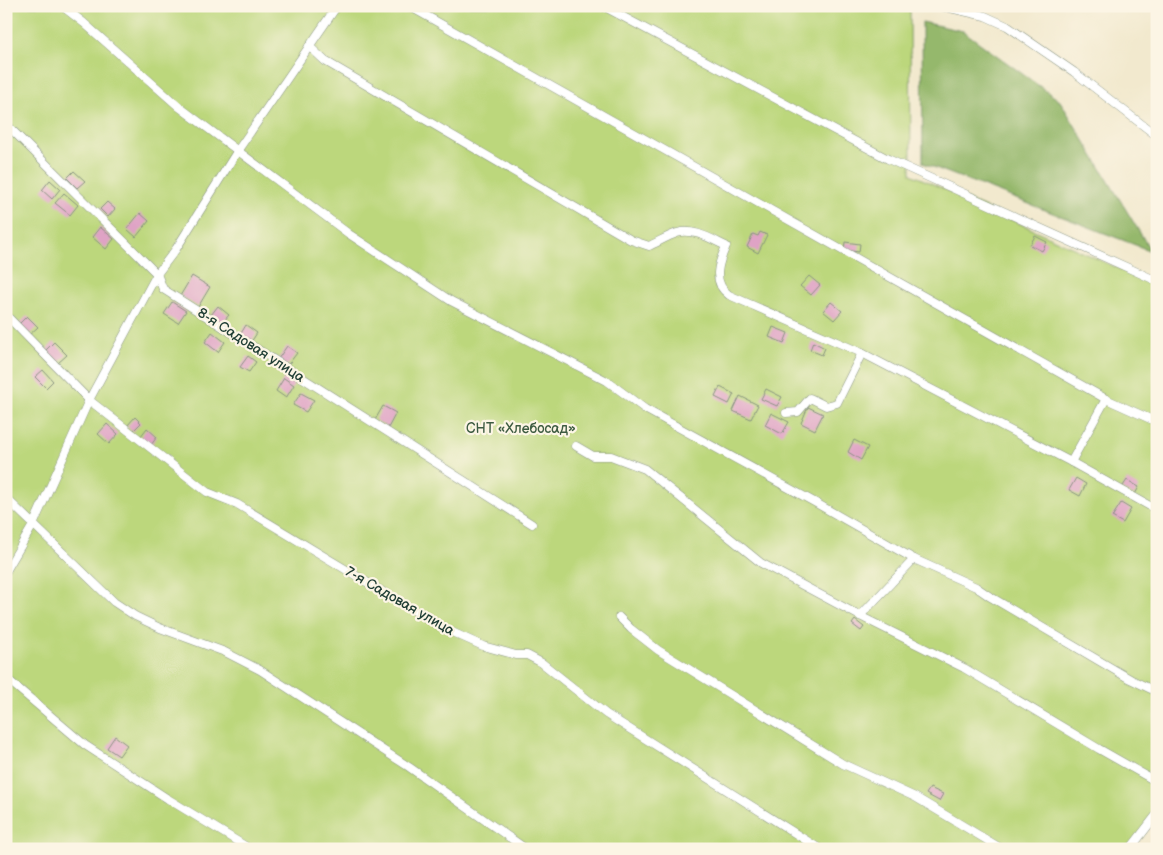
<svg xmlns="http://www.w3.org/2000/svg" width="1163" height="855" viewBox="0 0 1163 855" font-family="'Balsamiq Sans',sans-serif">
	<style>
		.green { fill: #bcd77c; stroke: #6e8a58 }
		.forest { fill: #95b86c; stroke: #5a7a50 }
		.building { fill: #dfa3c5 }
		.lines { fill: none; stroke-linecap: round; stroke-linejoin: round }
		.lane-casing { stroke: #889381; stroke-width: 9 }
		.lane { stroke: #fff; stroke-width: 8 }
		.labels { text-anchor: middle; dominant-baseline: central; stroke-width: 4.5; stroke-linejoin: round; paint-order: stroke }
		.street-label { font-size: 14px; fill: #1f3d34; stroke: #fcf5e5 }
		.park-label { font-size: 14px; fill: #3e5c42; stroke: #fcf5e5 }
	</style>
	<rect width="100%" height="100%" fill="#fcf5e5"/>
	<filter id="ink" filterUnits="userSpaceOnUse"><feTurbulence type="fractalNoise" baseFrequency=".02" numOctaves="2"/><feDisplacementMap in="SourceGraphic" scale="10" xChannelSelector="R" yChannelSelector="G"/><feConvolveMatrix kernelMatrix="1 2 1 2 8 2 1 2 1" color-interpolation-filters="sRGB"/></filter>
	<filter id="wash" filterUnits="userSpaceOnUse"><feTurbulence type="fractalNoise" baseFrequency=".0096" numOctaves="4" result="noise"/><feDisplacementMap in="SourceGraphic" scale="20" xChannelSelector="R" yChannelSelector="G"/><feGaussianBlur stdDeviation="1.12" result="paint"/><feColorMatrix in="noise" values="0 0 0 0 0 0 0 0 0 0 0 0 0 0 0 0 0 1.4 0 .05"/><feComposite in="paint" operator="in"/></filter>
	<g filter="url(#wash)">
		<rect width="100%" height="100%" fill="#f2e9ce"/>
		<polygon class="green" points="6,6 910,6 911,174 1157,286 1157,812 1128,849 6,849"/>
		<polygon class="forest" points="922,22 963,31 1060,101 1151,251 923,163"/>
		<g id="blocks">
			<g class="building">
				<polygon points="74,171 85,181 77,188 67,178"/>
				<polygon points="50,180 60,189 52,199 42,190"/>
				<polygon points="64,193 78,205 70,215 55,203"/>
				<polygon points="107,202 115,209 108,217 100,209"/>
				<polygon points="140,213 149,221 136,237 127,229"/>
				<polygon points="100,227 114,239 106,249 92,237"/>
				<polygon points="760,232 767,235 758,253 747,247 753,234 758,236"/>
				<polygon points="1035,236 1047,242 1042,251 1030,245"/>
				<polygon points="845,242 860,244 859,252 844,250"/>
				<polygon points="192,276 210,287 198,307 180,296"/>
				<polygon points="809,276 820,285 811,295 800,286"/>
				<polygon points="172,302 186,311 178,323 164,314"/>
				<polygon points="831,302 842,311 834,320 823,311"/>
				<polygon points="218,306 229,315 222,323 211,315"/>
				<polygon points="27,316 38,327 29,335 19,324"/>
				<polygon points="246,325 257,333 251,342 240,335"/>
				<polygon points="773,327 788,333 784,343 769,337"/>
				<polygon points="212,332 225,342 218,352 205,342"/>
				<polygon points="54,342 67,355 57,364 45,351"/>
				<polygon points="813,342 825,348 822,355 810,350"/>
				<polygon points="287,346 297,353 287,366 278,359"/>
				<polygon points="248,356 256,362 249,372 240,367"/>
				<polygon points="43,370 53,381 46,388 35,377"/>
				<polygon points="284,378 294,385 286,398 276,391"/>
				<polygon points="720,387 734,394 729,404 715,397"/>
				<polygon points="766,389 782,397 777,406 761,399"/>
				<polygon points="301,393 314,400 306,412 293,405"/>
				<polygon points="740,396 758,405 751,419 733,411"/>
				<polygon points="383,406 396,413 388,428 375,420"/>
				<polygon points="808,407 823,414 815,430 801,423"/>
				<polygon points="771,413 789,422 782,434 765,425"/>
				<polygon points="135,417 141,423 132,432 127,426"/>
				<polygon points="107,424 118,434 109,444 98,434"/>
				<polygon points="147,428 157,437 151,445 140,437"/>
				<polygon points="854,440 868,447 861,460 848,452"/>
				<polygon points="1076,478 1086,484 1080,496 1069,490"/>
				<polygon points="1127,480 1139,487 1134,496 1121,489"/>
				<polygon points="1121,503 1131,509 1123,523 1112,517"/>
				<polygon points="855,620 864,627 861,631 852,624"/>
				<polygon points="115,736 127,745 119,756 107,748"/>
				<polygon points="930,788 943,794 939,801 926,794"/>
			</g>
		</g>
	</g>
	<g filter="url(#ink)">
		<use href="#blocks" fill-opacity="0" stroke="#889381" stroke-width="1"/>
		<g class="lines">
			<defs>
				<g id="lane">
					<polyline points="62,6 84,23 178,106 349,234 451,301 607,381 645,409 816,503 914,559 976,587 989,596 1130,679 1157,692"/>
					<polyline points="409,6 1106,399 1157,422"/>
					<polyline points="603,6 888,159 1157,281"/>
					<polyline points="941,6 985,16 1007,26 1074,72 1157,136"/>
					<path d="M309,46L325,61L631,240L649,246C658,242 668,236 677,233C694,228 711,239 726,246C719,262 711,282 729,295L862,353L1071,462L1157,510"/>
					<polyline points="6,124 157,274 163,289 532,524"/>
					<polyline points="6,315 89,400 207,492 237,504 443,628 483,646 516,655 527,655 542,663 606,714 820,849"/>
					<polyline points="786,413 798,412 810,398 826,406 837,403 862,353"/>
					<polyline points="576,446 593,456 611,456 645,469 761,563 860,616 964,668 1099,749 1157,782"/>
					<polyline points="1071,462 1106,399"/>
					<polyline points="6,498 114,602 135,616 160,628 225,652 260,670 409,767 526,849"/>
					<polyline points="6,571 33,525 89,400 157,274 176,249 238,150 337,6"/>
					<polyline points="860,616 914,559"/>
					<polyline points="619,617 631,629 658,650 843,764 915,797 1002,849"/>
					<polyline points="6,678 85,745 168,799 250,849"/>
					<polyline points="1130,849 1157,814"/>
				</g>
			</defs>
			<use href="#lane" class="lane-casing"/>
			<use href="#lane" class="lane"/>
		</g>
	</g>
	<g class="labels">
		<g class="street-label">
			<text transform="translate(251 345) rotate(33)">8-я Садовая улица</text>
			<text transform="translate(400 601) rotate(30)">7-я Садовая улица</text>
		</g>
		<g class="park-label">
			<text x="521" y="428">СНТ «Хлебосад»</text>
		</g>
	</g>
	<rect width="1163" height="855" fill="none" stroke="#fcf5e5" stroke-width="25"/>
</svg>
